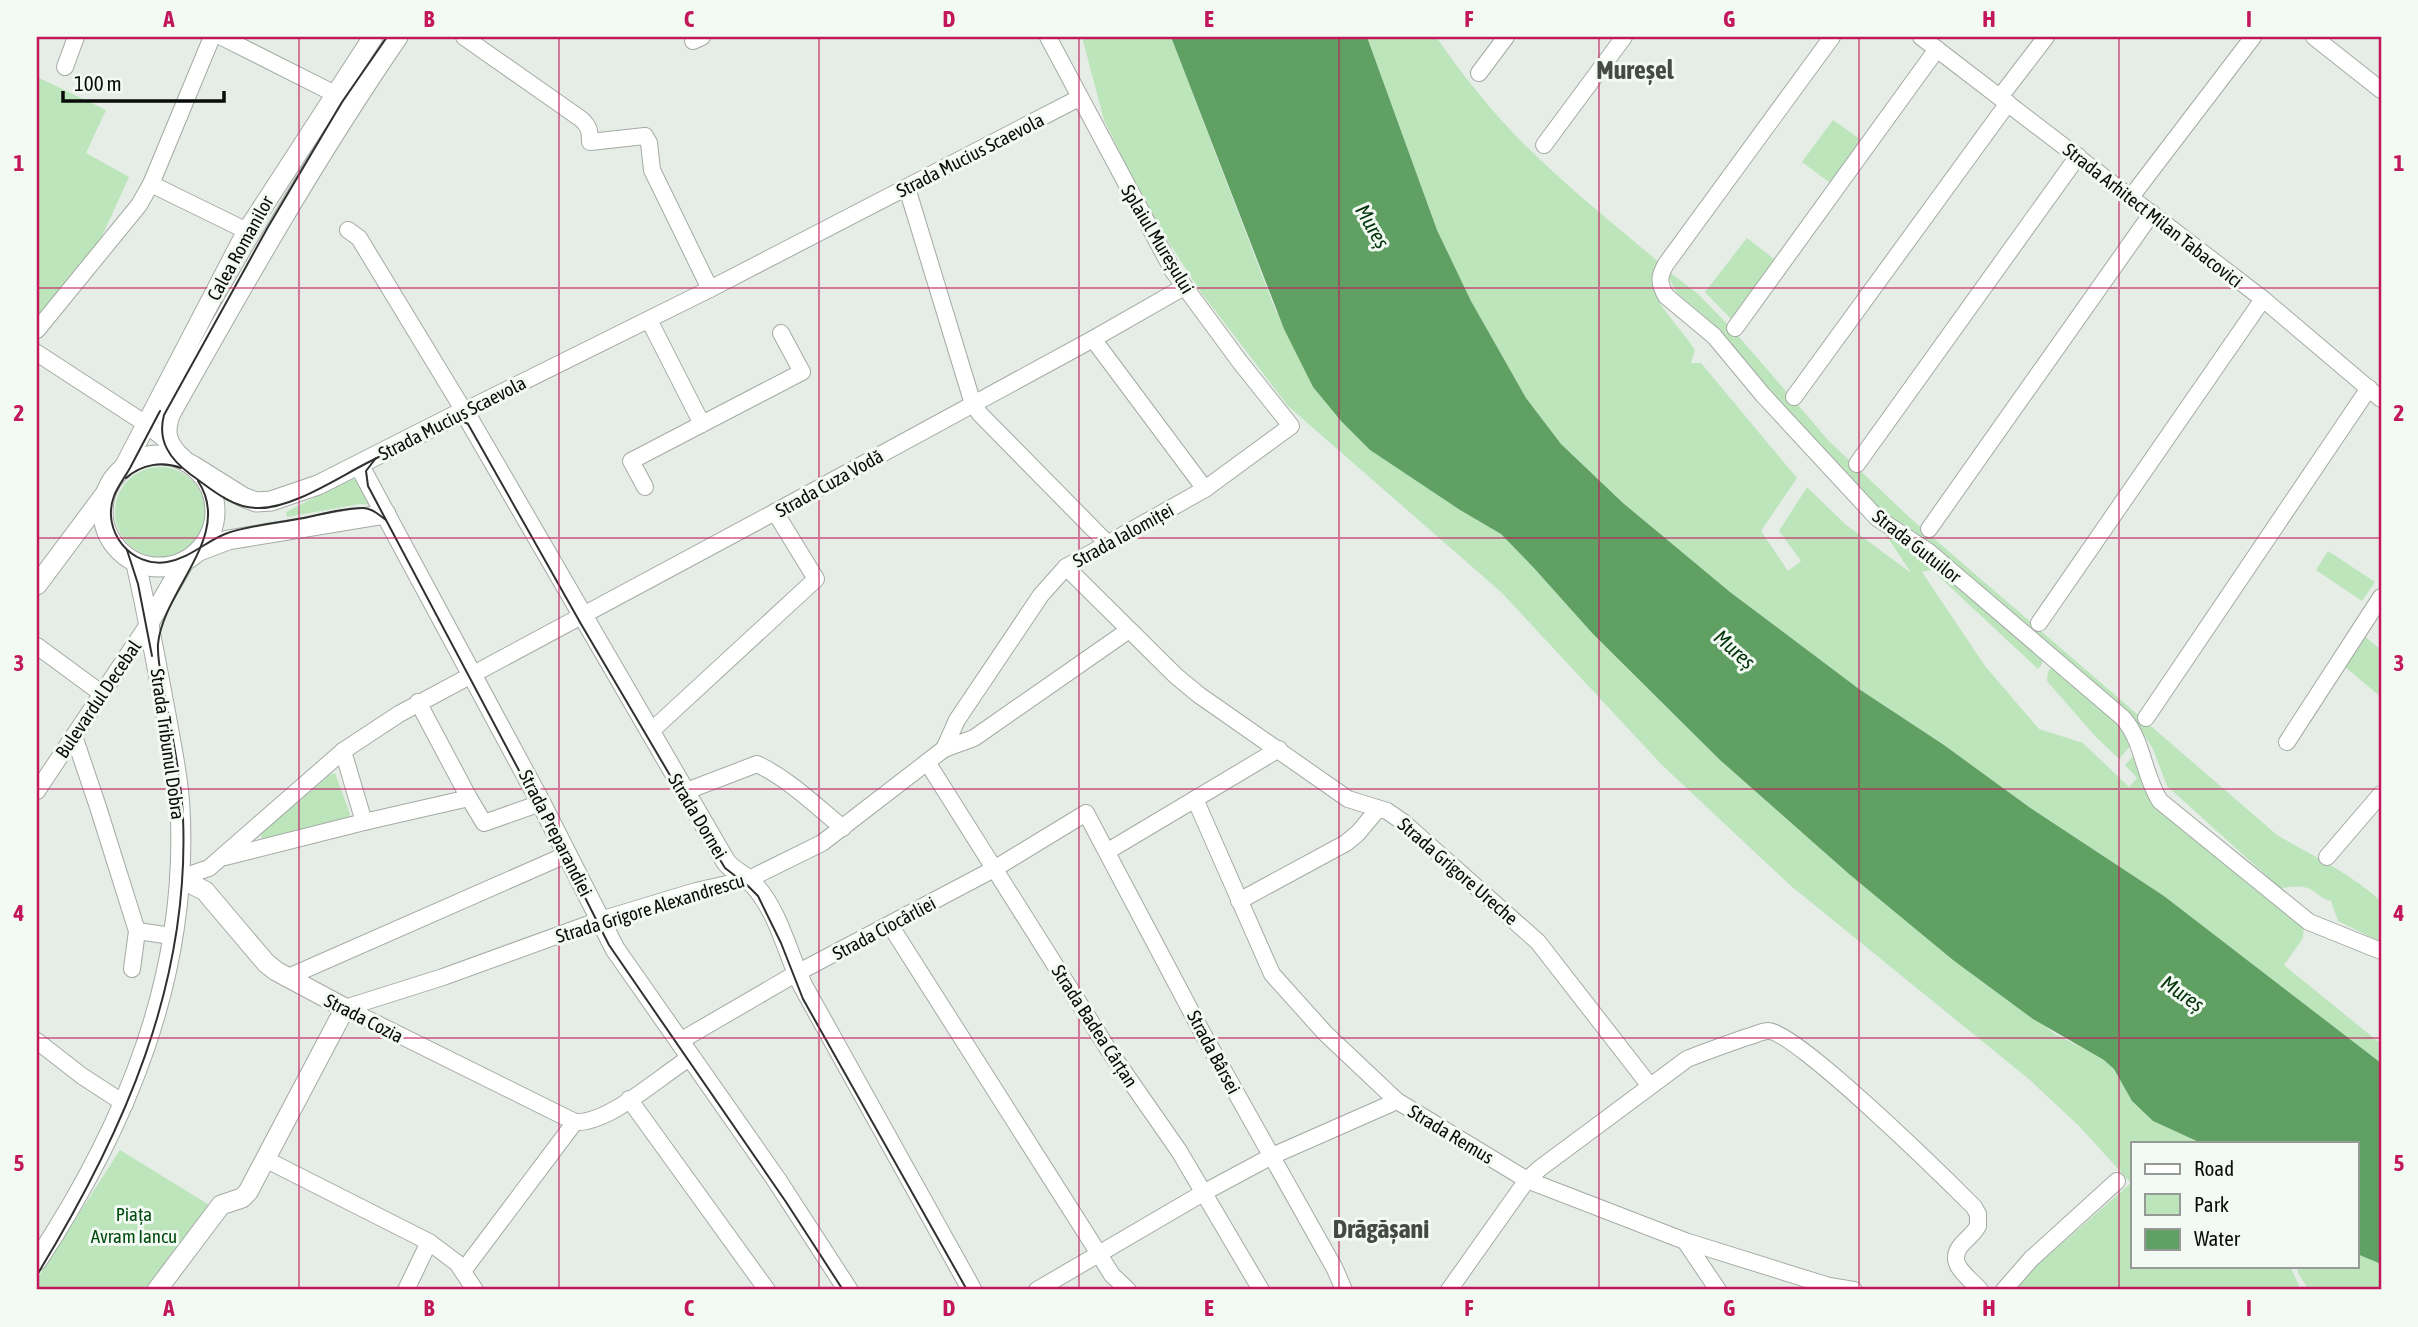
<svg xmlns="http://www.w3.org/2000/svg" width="2418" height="1327" viewBox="0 0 2418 1327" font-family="'Asap Condensed',sans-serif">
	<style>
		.green { fill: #bce5bc }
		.water { fill: #60a063 }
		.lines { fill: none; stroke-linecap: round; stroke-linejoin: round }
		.minor-casing { stroke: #a4aaa4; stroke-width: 18 }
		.major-casing { stroke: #a4aaa4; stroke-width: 21 }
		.minor { stroke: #fff; stroke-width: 16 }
		.major { stroke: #fff; stroke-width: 19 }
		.tram { stroke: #2f312f; stroke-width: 2 }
		.grid { fill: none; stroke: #c2185b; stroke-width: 2; stroke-opacity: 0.55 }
		.labels { text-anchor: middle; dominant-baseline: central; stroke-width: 6; stroke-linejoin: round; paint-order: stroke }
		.street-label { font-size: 19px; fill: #0a0c0a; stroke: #f3f9f3 }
		.park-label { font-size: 19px; fill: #004a0f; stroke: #f3f9f3 }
		.water-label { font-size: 21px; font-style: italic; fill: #05350d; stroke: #f3f9f3 }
		.district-label { font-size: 26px; font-weight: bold; fill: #464a46; stroke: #f3f9f3 }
		.neatline { fill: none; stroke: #c2185b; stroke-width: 2.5 }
		.grid-label { font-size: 23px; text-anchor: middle; font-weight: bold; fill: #c2185b }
	</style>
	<rect width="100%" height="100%" fill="#e6ece6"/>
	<g class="green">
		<polygon points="1082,37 1171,37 1275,309 1313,387 1341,421 1370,450 1460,510 1501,534 1533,567 1593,634 1720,760 1849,874 2055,1034 2104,1059 2114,1069 2132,1101 2153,1121 2201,1143 2133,1143 2133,1266 2290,1266 2301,1290 2009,1290 2131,1183 2079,1126 2030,1080 1791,886 1662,765 1501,592 1288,406 1200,291 1148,210 1104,120"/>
		<path d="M1367,37H1436C1462,74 1491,111 1524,144C1567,187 1615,225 1661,264L1652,281C1657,290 1658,300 1663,308C1673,322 1685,335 1695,350L1691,363H1701L1797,478L1761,531L1788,571L1801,561L1779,531L1807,487L1845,524L1911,573L1882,529L1907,542L2042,658V664L2038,669L1932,570L1922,572L1985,666L2039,729L2083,743L2129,787L2137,778L2125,765L2138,751L2148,788L2304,925L2303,938L2284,965L2381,1044V1063L2164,896L2029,807L1944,745L1859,689L1730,592L1623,503L1561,444L1526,398L1471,301L1437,230Z"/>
		<polygon points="37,77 106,110 86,153 129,177 97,247 37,320"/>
		<polygon points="1833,120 1864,142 1833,185 1802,162"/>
		<polygon points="1747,238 1779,263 1735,323 1705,292"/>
		<path d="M1668,271L1698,294L1733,330L1829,441L1909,517L2277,835C2313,856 2350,873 2381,901V942L2338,921L2331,901C2321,899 2318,893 2310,889C2301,885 2290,887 2280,888L2167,786L2153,749L2138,725L2118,703L1963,574L1878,509L1766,390L1730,342L1702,314L1677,293L1670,280Z"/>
		<circle cx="160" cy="512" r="45"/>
		<polygon points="351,479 362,480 374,505 360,504 287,517 286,512"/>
		<polygon points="2328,551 2375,582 2362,601 2316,570"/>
		<polygon points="2363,635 2381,650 2381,697 2344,666"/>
		<polygon points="2054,664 2117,716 2135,741 2119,759 2096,737 2047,681 2048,672"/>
		<polygon points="335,773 350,814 349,818 262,840 261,834 331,774"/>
		<polygon points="120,1150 214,1208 150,1290 37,1290 37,1279"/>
		<polygon points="2357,1254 2381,1264 2381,1290 2309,1290 2298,1273 2297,1266 2357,1266"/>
	</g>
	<polygon class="water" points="1171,37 1367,37 1437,230 1471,301 1526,398 1561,444 1623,503 1730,592 1859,689 1944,745 2029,807 2164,896 2381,1063 2381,1264 2357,1254 2357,1143 2201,1143 2153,1121 2132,1101 2114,1069 2104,1060 2033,1019 1953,960 1849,874 1720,760 1593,634 1533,567 1501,534 1460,510 1370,450 1341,421 1313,387 1284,329"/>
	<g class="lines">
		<defs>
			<g id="minor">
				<polyline points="222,37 335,94"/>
				<path d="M464,37L581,119C589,126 590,131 590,142L645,136L649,143L652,170L710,289"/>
				<path d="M1832,37L1666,264C1659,276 1658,282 1666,296L1714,336L1763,395L1877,518L1929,552L2123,718C2144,742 2143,775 2160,801L2309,922L2381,951"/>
				<polyline points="1921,37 2263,299 2381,399"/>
				<polyline points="2314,37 2381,90"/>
				<polyline points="693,41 702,37"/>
				<polyline points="65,67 76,37"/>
				<polyline points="1479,73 1506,37"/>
				<polyline points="2000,97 2046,37"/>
				<polyline points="1544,145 1624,37"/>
				<polyline points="151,184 247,231"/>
				<polyline points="907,188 973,404 980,414 1107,543"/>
				<polyline points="2131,197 2253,37"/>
				<polyline points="348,230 359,238 464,411 710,289 1079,98"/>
				<polyline points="649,320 702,424 802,372 781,333"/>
				<polyline points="1735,328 1937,49"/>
				<polyline points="37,330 139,205 151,184 212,37"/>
				<polyline points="1093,339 1205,489"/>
				<polyline points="37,353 146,424 169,443"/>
				<polyline points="1794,397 2008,103"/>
				<polyline points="1857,464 2078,156"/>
				<polyline points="645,487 631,461 702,424"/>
				<polyline points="1929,529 2152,213"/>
				<polyline points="1066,567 1176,676 1199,695 1348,799 1387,811 1403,822 1538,942 1650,1086"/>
				<polyline points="2039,623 2263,299"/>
				<polyline points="37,646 101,693"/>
				<polyline points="2146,718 2369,388"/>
				<polyline points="649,733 816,579 775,512"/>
				<polyline points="74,736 98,807 137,931 132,969"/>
				<polyline points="2287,742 2381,597"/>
				<polyline points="944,749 957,720 1041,595 1066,567 1205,489 1291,426 1240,362 1173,271 1048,37"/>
				<polyline points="927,762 1108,1049 1179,1151 1261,1290"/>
				<polyline points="37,791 149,623"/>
				<path d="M684,792L757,764C789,779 816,806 843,828"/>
				<polyline points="469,798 484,823 541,803"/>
				<polyline points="1195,799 1272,974 1325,1033 1397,1101 1527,1180 1685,1241 1829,1286 1854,1290"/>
				<polyline points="364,822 469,798 418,702"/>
				<polyline points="1108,851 1279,749"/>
				<polyline points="225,857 364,822 343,751"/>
				<polyline points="2327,857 2381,794"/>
				<polyline points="180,878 209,868 343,751 399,714 775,512 1093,339 1184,287"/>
				<polyline points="1239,901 1346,843 1358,833 1378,809"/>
				<polyline points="890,925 1099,1254 1112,1275 1128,1290"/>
				<polyline points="137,931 172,936"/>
				<polyline points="286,978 568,854"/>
				<polyline points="345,1008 443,977 600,920 696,891 749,879 822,843 944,749 974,738 1129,630"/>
				<path d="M345,1008L575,1122C609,1124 660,1076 691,1057"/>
				<polyline points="37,1041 82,1076 125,1104"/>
				<polyline points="680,1041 797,973 994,869 1086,813 1203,1034 1335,1269 1344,1290"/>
				<polyline points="629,1099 767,1290"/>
				<polyline points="265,1159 429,1242 457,1263 475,1290"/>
				<polyline points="1685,1241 1718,1290"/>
				<polyline points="463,1271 575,1122"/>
				<polyline points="406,1290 429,1242"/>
				<polyline points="1037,1290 1203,1193 1272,1156 1397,1101"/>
				<path d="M1449,1290L1527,1180L1539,1169L1687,1059C1707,1051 1727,1044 1747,1037C1753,1036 1761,1031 1768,1031C1795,1030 1947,1180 1974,1207L1978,1214V1226C1974,1233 1968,1238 1963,1243C1944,1263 1968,1276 1980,1290"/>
				<polyline points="2004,1290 2031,1259 2117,1181"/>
			</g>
			<g id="major">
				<circle cx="159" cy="511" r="56"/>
				<path d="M183,459C167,445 163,432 171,413C243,285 315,158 398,37"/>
				<path d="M192,465L243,497L256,502L271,501L318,485L464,411L726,862C734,872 747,876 755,886C780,915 787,953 803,986L972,1290"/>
				<polyline points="359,465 541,803 615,949 776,1179 848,1290"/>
				<polyline points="123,469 247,231 373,37"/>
				<polyline points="199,551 228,540 386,514"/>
				<polyline points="37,585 105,494"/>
				<polyline points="149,623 183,564"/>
				<path d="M37,1261C126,1126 189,975 180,809C179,780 172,750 167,720C157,668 148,616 136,564"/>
				<polyline points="157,1290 221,1205 242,1198 248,1192 345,1008 276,971 266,963 205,891 180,878"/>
			</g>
		</defs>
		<use href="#minor" class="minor-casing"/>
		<use href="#major" class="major-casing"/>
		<use href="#minor" class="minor"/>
		<use href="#major" class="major"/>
		<g class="tram">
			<path d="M387,37L342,102L268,227L164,415C157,441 170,459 190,474C210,488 230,507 256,508C289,510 336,479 365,464C394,449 423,435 452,421L460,420L468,424L581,624L708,840L725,868L747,885L758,896L781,943L803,999L967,1290"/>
			<path d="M160,411C150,430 140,449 130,468C125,477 118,486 114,496C101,531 131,568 167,562C190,558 205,542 225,534C249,525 279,523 304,518C323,514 343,508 363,508C372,508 379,515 386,520"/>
			<polyline points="376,458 366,471 368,486 558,844 609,945 786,1202 843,1290"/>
			<path d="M126,478C142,464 162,461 181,468"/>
			<polyline points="127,550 138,584 152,656"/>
			<path d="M37,1275C123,1134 190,985 183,817C181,778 173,740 166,701C163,683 157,663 158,644C163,590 234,535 198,481"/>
		</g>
	</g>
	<path class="grid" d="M299,37V1290M559,37V1290M819,37V1290M1079,37V1290M1339,37V1290M1599,37V1290M1859,37V1290M2119,37V1290M37,288H2381M37,538H2381M37,789H2381M37,1038H2381"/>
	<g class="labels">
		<g class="street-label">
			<text transform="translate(970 155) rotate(-27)">Strada Mucius Scaevola</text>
			<text transform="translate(2153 215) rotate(38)">Strada Arhitect Milan Tabacovici</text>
			<text transform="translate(1158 239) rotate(59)">Splaiul Mureșului</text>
			<text transform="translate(240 248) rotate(-61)">Calea Romanilor</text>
			<text transform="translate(452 418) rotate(-27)">Strada Mucius Scaevola</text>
			<text transform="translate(829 483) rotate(-29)">Strada Cuza Vodă</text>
			<text transform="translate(1123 535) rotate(-29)">Strada Ialomiței</text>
			<text transform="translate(1917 546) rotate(38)">Strada Gutuilor</text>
			<text transform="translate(98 699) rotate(-56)">Bulevardul Decebal</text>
			<text transform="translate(168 744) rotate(82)">Strada Tribunul Dobra</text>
			<text transform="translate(698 816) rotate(59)">Strada Dornei</text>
			<text transform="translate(556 833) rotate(63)">Strada Preparandiei</text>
			<text transform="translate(1458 871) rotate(41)">Strada Grigore Ureche</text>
			<text transform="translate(650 908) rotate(-17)">Strada Grigore Alexandrescu</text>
			<text transform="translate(884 928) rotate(-28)">Strada Ciocârliei</text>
			<text transform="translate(364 1018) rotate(27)">Strada Cozia</text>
			<text transform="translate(1095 1026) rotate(57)">Strada Badea Cârțan</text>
			<text transform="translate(1214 1052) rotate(62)">Strada Bârsei</text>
			<text transform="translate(1451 1134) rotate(31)">Strada Remus</text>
		</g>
		<g class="park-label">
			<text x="134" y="1214">Piața<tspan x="134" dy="22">Avram Iancu</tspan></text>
		</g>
		<g class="water-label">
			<text transform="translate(1373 226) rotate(60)">Mureș</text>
			<text transform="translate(1735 649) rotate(42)">Mureș</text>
			<text transform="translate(2183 993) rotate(35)">Mureș</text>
		</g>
		<g class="district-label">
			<text x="1635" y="70">Mureșel</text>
			<text x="1381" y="1229">Drăgășani</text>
		</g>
	</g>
	<rect width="2418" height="1327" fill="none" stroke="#f3f9f3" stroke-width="77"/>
	<rect x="2131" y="1142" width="228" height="126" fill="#f3f9f3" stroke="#969a96" stroke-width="2"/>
	<rect x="2145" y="1164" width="35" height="10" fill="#ffffff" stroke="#969a96" stroke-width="2"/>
	<text x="2194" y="1176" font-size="21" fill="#0a0c0a">Road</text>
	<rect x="2145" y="1194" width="35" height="21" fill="#bce5bc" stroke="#969a96" stroke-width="2"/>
	<text x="2194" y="1212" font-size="21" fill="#0a0c0a">Park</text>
	<rect x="2145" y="1229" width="35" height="21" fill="#60a063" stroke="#969a96" stroke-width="2"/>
	<text x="2194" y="1246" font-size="21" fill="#0a0c0a">Water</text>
	<path d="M63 91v10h161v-10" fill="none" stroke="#0a0c0a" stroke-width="3.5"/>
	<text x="74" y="91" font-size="21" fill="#0a0c0a" stroke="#f3f9f3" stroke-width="5" paint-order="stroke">100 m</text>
	<rect x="38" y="38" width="2342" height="1250" class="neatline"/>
	<g class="grid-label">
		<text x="169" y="27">A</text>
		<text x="429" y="27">B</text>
		<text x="689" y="27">C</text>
		<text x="949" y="27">D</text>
		<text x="1209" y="27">E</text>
		<text x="1469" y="27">F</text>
		<text x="1729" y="27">G</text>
		<text x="1989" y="27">H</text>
		<text x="2249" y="27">I</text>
		<text x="19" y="171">1</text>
		<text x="2399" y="171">1</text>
		<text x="19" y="421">2</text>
		<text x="2399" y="421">2</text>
		<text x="19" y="671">3</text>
		<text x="2399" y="671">3</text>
		<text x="19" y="921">4</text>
		<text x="2399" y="921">4</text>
		<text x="19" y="1171">5</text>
		<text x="2399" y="1171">5</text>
		<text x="169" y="1316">A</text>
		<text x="429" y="1316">B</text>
		<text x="689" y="1316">C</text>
		<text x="949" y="1316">D</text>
		<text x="1209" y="1316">E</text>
		<text x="1469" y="1316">F</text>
		<text x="1729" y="1316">G</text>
		<text x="1989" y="1316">H</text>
		<text x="2249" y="1316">I</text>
	</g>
</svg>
